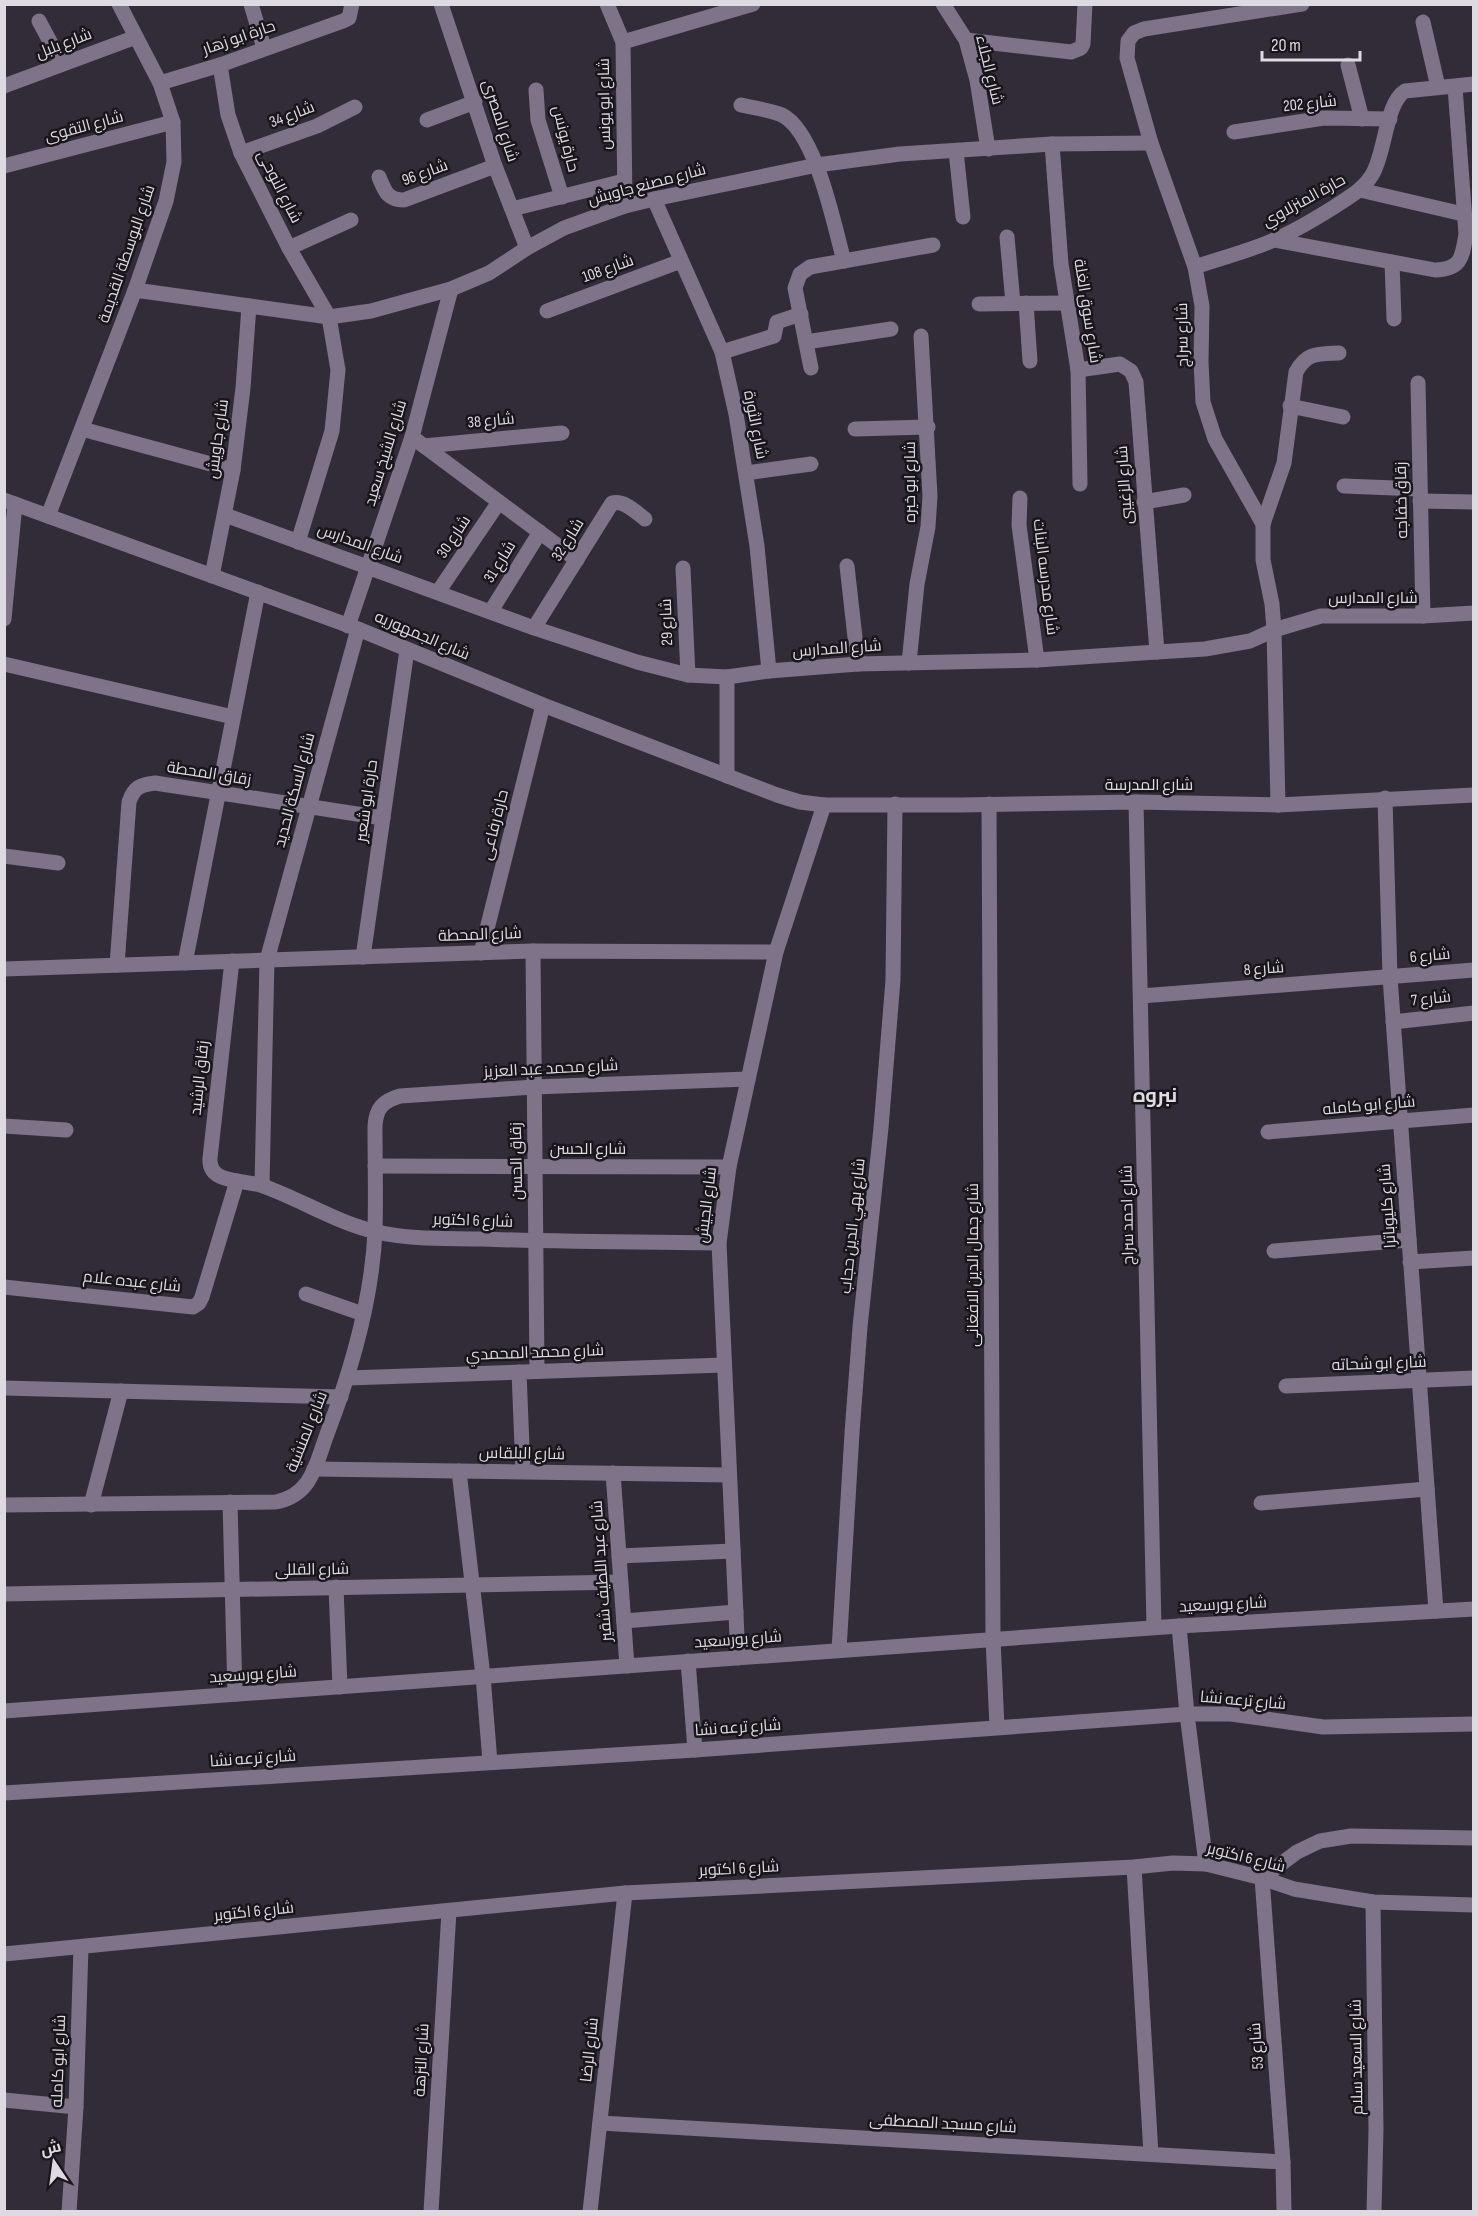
<svg xmlns="http://www.w3.org/2000/svg" width="1478" height="2216" viewBox="0 0 1478 2216" font-family="'Sofia Sans Condensed',Cairo,sans-serif">
	<style>
		.lines { fill: none; stroke-linecap: round; stroke-linejoin: round }
		.minor { stroke: #7e7389; stroke-width: 15 }
		.labels { text-anchor: middle; dominant-baseline: central; stroke-width: 5; stroke-linejoin: round; paint-order: stroke }
		.street-label { font-size: 16px; fill: #dedae2; stroke: #19161b }
		.quarter-label { font-size: 20px; font-weight: bold; fill: #dedae2; stroke: #19161b }
	</style>
	<rect width="100%" height="100%" fill="#322c38"/>
	<g class="lines">
		<g class="minor">
			<polyline points="251,4 264,48"/>
			<polyline points="441,4 495,166 527,248"/>
			<polyline points="607,4 623,42 625,206"/>
			<polyline points="943,4 966,40 977,80 988,149"/>
			<polyline points="39,21 62,64"/>
			<polyline points="1423,22 1438,87"/>
			<polyline points="966,40 1071,52 1081,48 1083,44 1085,4"/>
			<polyline points="623,42 753,4"/>
			<polyline points="220,65 228,115 241,153 289,248 329,317 338,370 332,431 298,542"/>
			<polyline points="1348,65 1362,119"/>
			<polyline points="160,83 220,65 343,21 349,18 352,4"/>
			<polyline points="4,86 136,37"/>
			<polyline points="536,90 538,120 562,197"/>
			<path d="M741,105C754,108 770,110 782,115C816,132 834,225 844,261"/>
			<polyline points="427,120 475,102"/>
			<polyline points="1234,132 1324,118 1390,119"/>
			<polyline points="1052,144 1061,264 1078,370 1080,484"/>
			<polyline points="956,151 963,217"/>
			<polyline points="241,153 317,126 355,107"/>
			<polyline points="4,166 173,122"/>
			<path d="M379,177C385,191 387,200 404,200L495,166"/>
			<polyline points="1360,190 1463,214"/>
			<polyline points="654,199 722,352 736,414 757,546 769,671"/>
			<polyline points="512,209 624,181"/>
			<polyline points="1007,237 1013,303"/>
			<path d="M1274,240L1435,270C1462,269 1462,257 1466,234L1455,87"/>
			<polyline points="289,248 351,220"/>
			<polyline points="1392,262 1394,319"/>
			<path d="M1195,267C1221,258 1249,251 1274,240C1295,231 1315,219 1334,207C1349,197 1363,190 1372,175C1386,152 1385,104 1405,91L1474,84"/>
			<polyline points="135,290 329,317 371,311 451,289 489,273 527,248 564,228 625,206 654,199 817,165 900,154 1052,144 1151,143"/>
			<polyline points="1026,303 1030,361"/>
			<polyline points="979,304 1068,303"/>
			<polyline points="547,311 681,261"/>
			<polyline points="806,342 891,329"/>
			<polyline points="722,352 774,336 777,322 801,314"/>
			<polyline points="811,368 795,288 800,274 810,267 933,245"/>
			<polyline points="1078,370 1120,364 1131,371 1136,382 1157,652"/>
			<polyline points="1418,383 1423,616"/>
			<polyline points="1290,406 1343,417"/>
			<polyline points="82,429 233,470"/>
			<polyline points="855,429 928,427"/>
			<polyline points="412,437 577,560"/>
			<polyline points="424,446 562,433"/>
			<polyline points="746,473 811,464"/>
			<polyline points="1344,486 1419,489"/>
			<polyline points="1020,498 1019,525 1037,660"/>
			<polyline points="4,500 358,629 543,705 777,795 800,802 824,805 960,805 1136,802 1278,805 1474,795"/>
			<polyline points="1420,501 1474,502"/>
			<polyline points="1144,502 1184,495"/>
			<polyline points="225,515 534,628 637,662 688,675 727,677 769,671 858,664 1037,660 1157,652 1205,649 1250,641 1274,630 1321,616 1423,616 1474,613"/>
			<polyline points="48,516 135,290 166,201 174,162 173,122 160,83 119,4"/>
			<path d="M1263,524L1284,463L1296,372C1307,352 1318,354 1339,353"/>
			<polyline points="847,566 858,664"/>
			<polyline points="683,568 688,675"/>
			<polyline points="212,576 233,470 243,388 249,306"/>
			<polyline points="438,592 499,502"/>
			<polyline points="491,611 540,532"/>
			<polyline points="4,619 15,504"/>
			<polyline points="348,626 412,437 451,289"/>
			<path d="M534,628L612,503C624,500 636,512 645,519"/>
			<polyline points="909,663 917,584 928,527 930,496 921,336"/>
			<polyline points="4,664 233,717"/>
			<polyline points="727,677 727,776"/>
			<polyline points="1385,798 1390,977 1436,1611"/>
			<polyline points="1136,802 1154,1627"/>
			<polyline points="989,804 993,1639 997,1727"/>
			<polyline points="1278,805 1274,630 1272,604 1263,560 1263,524 1215,439 1203,402 1201,362 1202,306 1195,267 1151,143 1127,58 1128,41 1134,33 1144,29 1302,4"/>
			<polyline points="4,856 58,863"/>
			<polyline points="533,951 537,1371"/>
			<polyline points="481,953 543,705"/>
			<polyline points="363,957 407,650"/>
			<path d="M232,961L210,1158C208,1185 245,1179 263,1186C302,1200 337,1223 377,1232C411,1240 447,1238 482,1239C560,1242 640,1242 719,1243"/>
			<polyline points="185,963 258,592"/>
			<path d="M117,965L129,802C134,787 140,785 155,783L383,818"/>
			<polyline points="4,969 533,951 776,952"/>
			<polyline points="1141,996 1474,970"/>
			<polyline points="1393,1022 1474,1013"/>
			<polyline points="4,1126 66,1130"/>
			<polyline points="1268,1132 1474,1115"/>
			<polyline points="375,1166 729,1167"/>
			<polyline points="262,1185 267,960 358,629"/>
			<polyline points="1274,1251 1409,1240"/>
			<polyline points="1410,1262 1474,1258"/>
			<polyline points="4,1287 193,1307 199,1303 202,1297 237,1181"/>
			<polyline points="306,1294 363,1314"/>
			<polyline points="519,1372 523,1471"/>
			<polyline points="348,1378 724,1365"/>
			<polyline points="1286,1386 1474,1378"/>
			<polyline points="4,1388 341,1397"/>
			<polyline points="314,1469 729,1475"/>
			<polyline points="459,1471 483,1676 490,1762"/>
			<polyline points="613,1473 627,1666"/>
			<polyline points="230,1502 235,1694"/>
			<polyline points="1261,1503 1427,1489"/>
			<path d="M4,1505L276,1502C312,1495 316,1464 327,1434C352,1369 372,1300 375,1231C376,1196 375,1161 375,1126C376,1108 383,1101 400,1096L534,1087L748,1079"/>
			<polyline points="91,1505 121,1391"/>
			<polyline points="619,1556 733,1551"/>
			<polyline points="336,1587 340,1687"/>
			<polyline points="4,1594 620,1582"/>
			<polyline points="624,1621 736,1612"/>
			<polyline points="1179,1626 1187,1714 1206,1864"/>
			<polyline points="839,1650 852,1433 860,1327 881,1128 893,980 895,804"/>
			<polyline points="738,1658 719,1243 729,1167 776,952 824,805"/>
			<polyline points="688,1661 695,1750"/>
			<polyline points="4,1711 1179,1626 1474,1609"/>
			<polyline points="4,1793 695,1750 1187,1714 1231,1714 1323,1727 1474,1724"/>
			<polyline points="1134,1867 1151,2154"/>
			<polyline points="1373,1902 1376,2129 1374,2212"/>
			<polyline points="4,1954 625,1893 1134,1867 1173,1863 1206,1864 1262,1878 1294,1889 1373,1902 1474,1905"/>
			<polyline points="4,2100 76,2107"/>
			<polyline points="600,2123 1283,2162"/>
			<polyline points="69,2212 76,2107 81,1947"/>
			<polyline points="431,2212 449,1911"/>
			<polyline points="590,2212 625,1893"/>
			<polyline points="1284,2212 1283,2162 1262,1878 1297,1852 1320,1841 1351,1836 1474,1838"/>
		</g>
	</g>
	<g class="labels">
		<g class="street-label">
			<text transform="translate(239 38) rotate(-19)">حارة ابو زهار</text>
			<text transform="translate(64 44) rotate(-21)">شارع بلبل</text>
			<text transform="translate(989 70) rotate(76)">شارع الجلاء</text>
			<text transform="translate(605 104) rotate(-91)">شارع ابو يونس</text>
			<text transform="translate(1310 104) rotate(-6)">شارع 202</text>
			<text transform="translate(292 115) rotate(-21)">شارع 34</text>
			<text transform="translate(500 121) rotate(72)">شارع المصرى</text>
			<text transform="translate(84 127) rotate(-15)">شارع التقوى</text>
			<text transform="translate(565 139) rotate(76)">حارة يونس</text>
			<text transform="translate(425 173) rotate(-20)">شارع 96</text>
			<text transform="translate(647 185) rotate(-15)">شارع مصنع جاويش</text>
			<text transform="translate(279 187) rotate(63)">شارع النوحى</text>
			<text transform="translate(1304 201) rotate(-29)">حارة المنزلاوي</text>
			<text transform="translate(127 254) rotate(-71)">شارع البوسطة القديمة</text>
			<text transform="translate(608 269) rotate(-20)">شارع 108</text>
			<text transform="translate(1087 311) rotate(81)">شارع سوق الغلة</text>
			<text transform="translate(1183 335) rotate(-91)">شارع سراج</text>
			<text transform="translate(491 421) rotate(-5)">شارع 38</text>
			<text transform="translate(755 425) rotate(79)">شارع الثورة</text>
			<text transform="translate(218 439) rotate(-82)">شارع جاويش</text>
			<text transform="translate(386 453) rotate(-73)">شارع الشيخ سعيد</text>
			<text transform="translate(910 482) rotate(-90)">شارع ابو خيره</text>
			<text transform="translate(1125 485) rotate(-94)">شارع الزغيبى</text>
			<text transform="translate(1402 500) rotate(-91)">زقاق خفاجه</text>
			<text transform="translate(454 537) rotate(-56)">شارع 30</text>
			<text transform="translate(568 540) rotate(-58)">شارع 32</text>
			<text transform="translate(360 544) rotate(20)">شارع المدارس</text>
			<text transform="translate(500 562) rotate(-58)">شارع 31</text>
			<text transform="translate(1045 577) rotate(83)">شارع مدرسه البنات</text>
			<text x="1373" y="598">شارع المدارس</text>
			<text transform="translate(667 622) rotate(-92)">شارع 29</text>
			<text transform="translate(422 636) rotate(23)">شارع الجمهوريه</text>
			<text transform="translate(837 649) rotate(-4)">شارع المدارس</text>
			<text transform="translate(209 774) rotate(9)">زقاق المحطة</text>
			<text x="1149" y="785">شارع المدرسة</text>
			<text transform="translate(295 790) rotate(-75)">شارع السكة الحديد</text>
			<text transform="translate(367 801) rotate(-82)">حارة ابو شعير</text>
			<text transform="translate(495 825) rotate(-76)">حارة رفاعى</text>
			<text transform="translate(480 935) rotate(-2)">شارع المحطة</text>
			<text transform="translate(1430 956) rotate(-5)">شارع 6</text>
			<text transform="translate(1264 969) rotate(-4)">شارع 8</text>
			<text transform="translate(1431 999) rotate(-6)">شارع 7</text>
			<text transform="translate(551 1069) rotate(-3)">شارع محمد عبد العزيز</text>
			<text transform="translate(200 1078) rotate(-84)">زقاق الرشيد</text>
			<text transform="translate(1369 1106) rotate(-5)">شارع ابو كامله</text>
			<text x="588" y="1149">شارع الحسن</text>
			<text transform="translate(517 1161) rotate(-91)">زقاق الحسن</text>
			<text transform="translate(707 1205) rotate(-83)">شارع الجيش</text>
			<text transform="translate(1388 1206) rotate(-94)">شارع كليوباترا</text>
			<text transform="translate(1128 1215) rotate(-91)">شارع احمد سراج</text>
			<text transform="translate(473 1221) rotate(2)">شارع 6 اكتوبر</text>
			<text transform="translate(853 1226) rotate(-84)">شارع بهي الدين حجاب</text>
			<text transform="translate(973 1265) rotate(-90)">شارع جمال الدين الافغانى</text>
			<text transform="translate(132 1282) rotate(6)">شارع عبده علام</text>
			<text transform="translate(535 1353) rotate(-2)">شارع محمد المحمدي</text>
			<text transform="translate(1379 1364) rotate(-2)">شارع ابو شحاته</text>
			<text transform="translate(307 1432) rotate(-68)">شارع المنشية</text>
			<text transform="translate(522 1454) rotate(1)">شارع البلقاس</text>
			<text transform="translate(312 1570) rotate(-1)">شارع القللى</text>
			<text transform="translate(602 1571) rotate(-94)">شارع عبد اللطيف شقير</text>
			<text transform="translate(1223 1605) rotate(-3)">شارع بورسعيد</text>
			<text transform="translate(738 1640) rotate(-4)">شارع بورسعيد</text>
			<text transform="translate(253 1675) rotate(-4)">شارع بورسعيد</text>
			<text transform="translate(1243 1701) rotate(5)">شارع ترعه نشا</text>
			<text transform="translate(738 1728) rotate(-4)">شارع ترعه نشا</text>
			<text transform="translate(253 1759) rotate(-4)">شارع ترعه نشا</text>
			<text transform="translate(1246 1858) rotate(14)">شارع 6 اكتوبر</text>
			<text transform="translate(739 1869) rotate(-3)">شارع 6 اكتوبر</text>
			<text transform="translate(254 1912) rotate(-6)">شارع 6 اكتوبر</text>
			<text transform="translate(1257 2046) rotate(-94)">شارع 53</text>
			<text transform="translate(590 2050) rotate(-84)">شارع الرضا</text>
			<text transform="translate(1357 2057) rotate(-91)">شارع السعيد سلام</text>
			<text transform="translate(422 2060) rotate(-87)">شارع النزهة</text>
			<text transform="translate(59 2061) rotate(-88)">شارع ابو كامله</text>
			<text transform="translate(943 2124) rotate(3)">شارع مسجد المصطفى</text>
		</g>
		<g class="quarter-label">
			<text x="1155" y="1096">نبروه</text>
		</g>
	</g>
	<rect width="1478" height="2216" fill="none" stroke="#dedae2" stroke-width="12"/>
	<g transform="translate(54 2162) rotate(347)" stroke="#19161b" stroke-width="4.5" paint-order="stroke">
	<path d="M0-4.5L10 22L0 15L-10 22Z" fill="#dedae2"/>
	<text y="-9" font-size="16" font-weight="bold" text-anchor="middle" fill="#dedae2">ش</text>
	</g>
	<path d="M1262 51v9h98v-9" fill="none" stroke="#dedae2" stroke-width="3"/>
	<text x="1271" y="51" font-size="18" fill="#dedae2" stroke="#19161b" stroke-width="4.5" paint-order="stroke">20 m</text>
</svg>
